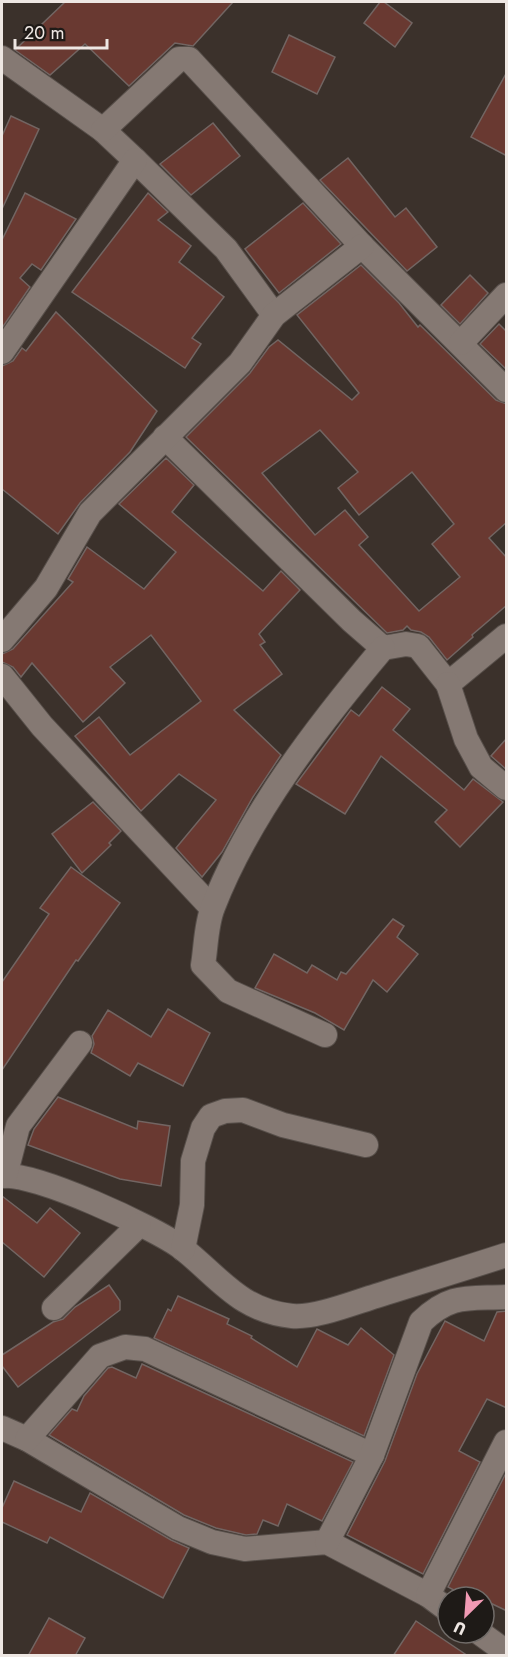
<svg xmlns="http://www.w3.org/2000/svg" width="508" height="1657" viewBox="0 0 508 1657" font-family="Jost,sans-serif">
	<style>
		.building { fill: #693931; stroke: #726562; stroke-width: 1.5; fill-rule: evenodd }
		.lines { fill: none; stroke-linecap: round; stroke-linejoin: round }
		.street-casing { stroke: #574f4a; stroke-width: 26 }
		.street { stroke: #857973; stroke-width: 24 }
	</style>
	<rect width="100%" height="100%" fill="#3b312b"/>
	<g class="building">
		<polygon points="65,2 233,2 193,46 175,43 129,86 85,44 50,75 15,50"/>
		<polygon points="380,2 384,2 412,23 395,47 364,23"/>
		<polygon points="289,35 335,57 317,94 272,72"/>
		<polygon points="507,72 507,156 471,137"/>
		<polygon points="11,116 39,129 2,209 2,136"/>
		<polygon points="213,123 240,156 191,195 160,164"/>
		<polygon points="348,158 395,217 406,208 437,247 407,271 320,180"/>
		<polygon points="25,193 76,219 41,270 32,264 20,278 30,287 2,328 2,240"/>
		<polygon points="148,193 168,212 158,220 191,246 179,262 224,297 192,338 201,344 185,368 72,292"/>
		<polygon points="303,203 341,244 279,293 245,249"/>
		<path d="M361,265L399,303L418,327L420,325L496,400L507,404V522L489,538L507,558V605L472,635L473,637L447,660L429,637L421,632L411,630L407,626L403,630L387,633L186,437L250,373L269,347L278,340L352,400L359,393L297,315ZM320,430L358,472L338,488L359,515L412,472L454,524L432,544L460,577L419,611L359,545L368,537L345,510L315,535L262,473Z"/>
		<polygon points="470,275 488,293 460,324 441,305"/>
		<polygon points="56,312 157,411 130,452 80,503 58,534 2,489 2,366 13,361 22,348 26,351"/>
		<polygon points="499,324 507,332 507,370 480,344"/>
		<polygon points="166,458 194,485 172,512 263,591 281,571 300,590 259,634 265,642 260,645 282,674 234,710 281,755 253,797 222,852 202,877 176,848 216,800 179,774 141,811 75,736 99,717 130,755 201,701 151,635 110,667 125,683 83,722 32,663 21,677 13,667 2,662 2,654 13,649 73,582 68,579 87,547 144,589 176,552 119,504"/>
		<polygon points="382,687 410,709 393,730 464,790 473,779 503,802 460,847 435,822 447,810 381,756 345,814 296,784 351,710 359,716"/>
		<polygon points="507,738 507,770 491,756"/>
		<polygon points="93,802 121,831 109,843 111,845 82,873 52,834"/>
		<polygon points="71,867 120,903 78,961 76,960 2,1070 2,982 49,914 40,908"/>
		<polygon points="393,919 404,926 397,937 418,954 387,992 373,980 344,1030 315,1013 255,988 274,954 307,973 312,965 337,980 341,972 346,974"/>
		<polygon points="168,1009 210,1033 183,1086 138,1063 130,1076 91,1053 94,1044 92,1036 108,1010 151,1037"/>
		<polygon points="58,1097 137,1129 138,1121 170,1126 161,1186 120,1179 28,1145 34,1129"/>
		<polygon points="2,1196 37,1223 50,1208 80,1233 44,1277 2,1242"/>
		<polygon points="109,1285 120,1301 120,1310 18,1387 2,1366 2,1355 53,1322 63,1319 75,1307"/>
		<polygon points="178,1296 229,1319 227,1324 252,1336 251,1338 297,1367 317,1329 348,1345 361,1328 394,1355 364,1436 154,1338 168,1309 171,1311"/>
		<polygon points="507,1311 507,1408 487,1399 459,1451 480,1462 423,1574 347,1535 385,1461 417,1374 445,1321 484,1341 497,1312"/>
		<polygon points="142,1364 353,1462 322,1521 287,1504 278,1526 263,1520 257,1534 246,1535 216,1528 184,1515 49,1435 72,1409 77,1411 84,1396 108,1368 112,1367 136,1378"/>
		<polygon points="505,1475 507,1476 507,1611 484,1600 484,1597 467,1597 448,1587"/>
		<polygon points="14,1481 81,1512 90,1493 171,1540 189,1548 163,1598 50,1537 47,1543 2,1522 2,1508"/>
		<polygon points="49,1618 85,1638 75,1656 28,1656"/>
		<polygon points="416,1621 468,1656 393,1656"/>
	</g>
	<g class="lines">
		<defs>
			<g id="street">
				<polyline points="2,58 103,130 135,160 226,249 274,315"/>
				<polyline points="103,130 179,59 189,59 362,246 506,390"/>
				<polyline points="461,343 506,295"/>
				<polyline points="2,352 135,160"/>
				<polyline points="165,437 352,621 383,648 406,644 418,646 448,684 506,636"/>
				<polyline points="2,640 46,588 90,513 240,363 274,315 362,246"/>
				<polyline points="2,676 42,726 212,908"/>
				<polyline points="448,684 466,739 481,767 506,788"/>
				<path d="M325,1035L228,991L203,965C206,947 206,924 213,907C249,814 319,724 383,648"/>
				<path d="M2,1176C32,1171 156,1228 182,1248C219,1277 240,1311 292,1316C316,1318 353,1303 376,1296C420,1282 463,1269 506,1255"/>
				<polyline points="5,1176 18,1126 80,1043"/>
				<polyline points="183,1249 192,1205 193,1161 203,1128 211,1116 225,1111 243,1110 283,1125 366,1145"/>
				<polyline points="54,1308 139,1225"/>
				<polyline points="2,1428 27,1439 178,1528 212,1542 245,1549 327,1542 428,1595 448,1610"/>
				<polyline points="27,1439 100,1356 125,1347 145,1349 372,1455"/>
				<path d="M327,1542L372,1455L421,1322C451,1293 468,1299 506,1297"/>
				<polyline points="428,1595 506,1442"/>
				<polyline points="480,1633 506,1652"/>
			</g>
		</defs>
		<use href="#street" class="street-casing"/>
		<use href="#street" class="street"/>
	</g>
	<rect width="508" height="1657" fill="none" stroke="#eee7e3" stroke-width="6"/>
	<g transform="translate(466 1615) rotate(205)"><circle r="28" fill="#1e1a17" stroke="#716c69" stroke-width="1.5"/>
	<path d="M0-4.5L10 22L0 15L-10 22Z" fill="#f19ab4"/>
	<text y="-9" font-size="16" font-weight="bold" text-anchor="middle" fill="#eee7e3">U</text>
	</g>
	<path d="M15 39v9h92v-9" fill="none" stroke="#eee7e3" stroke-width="3"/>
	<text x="24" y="39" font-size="18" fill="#eee7e3" stroke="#1e1a17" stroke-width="4.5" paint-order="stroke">20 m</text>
</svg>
